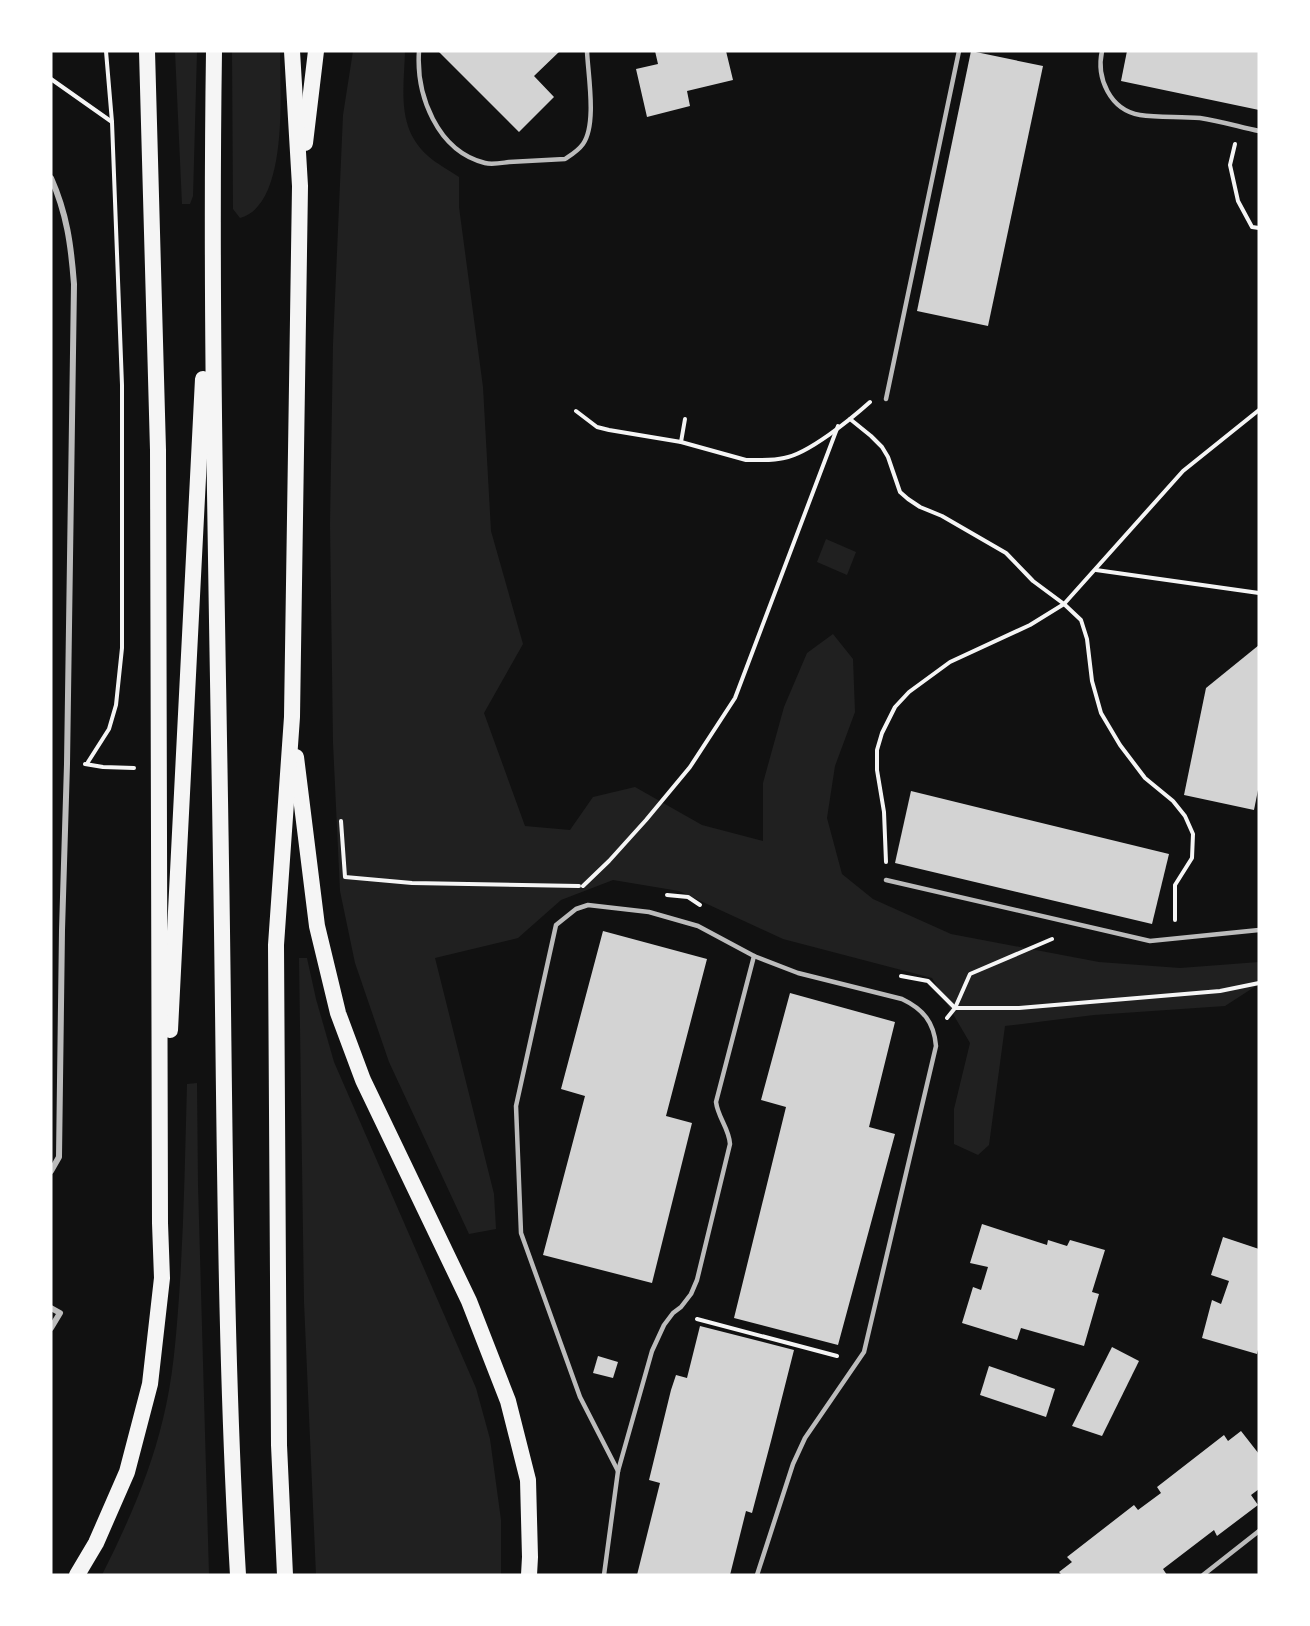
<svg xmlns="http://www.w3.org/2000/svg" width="1310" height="1626" viewBox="0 0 1310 1626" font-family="'Varela Round',sans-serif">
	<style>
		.green { fill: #202020 }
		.building { fill: #d3d3d3 }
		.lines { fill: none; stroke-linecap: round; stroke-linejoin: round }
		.path { stroke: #f5f5f5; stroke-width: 4 }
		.service { stroke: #bcbcbc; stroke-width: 4.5 }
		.minor { stroke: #bcbcbc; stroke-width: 6 }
		.trunk { stroke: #f5f5f5; stroke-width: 16 }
	</style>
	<rect width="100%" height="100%" fill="#111"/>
	<g class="green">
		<polygon points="175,51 197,51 193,196 190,204 182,204"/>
		<path d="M232,51H280C280,91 289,205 240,218L233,209Z"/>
		<path d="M353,51H405C404,89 396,128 428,156C437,164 449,170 459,177V207L483,387L491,531L523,644L484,713L525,826L570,830L593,797L635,787L702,825L763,841V783L784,707L807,653L833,634L853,659L855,712L835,766L827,818L842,874L873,899L951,934L1099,962L1180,968L1259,962V984L1225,1006L1094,1015L1005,1026L989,1145L978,1155L954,1144V1109L970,1043L932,978L783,939L679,891L613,880L561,900L518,938L435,958L494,1194L496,1229L469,1234L389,1062L355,963L340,891L333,743L330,524L333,344L343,115Z"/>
		<polygon points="826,539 856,552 847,575 817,562"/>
		<polygon points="299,958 307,958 316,999 334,1062 476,1388 490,1439 501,1520 501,1575 316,1575 304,1302"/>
		<path d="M197,1083L198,1185L209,1575H102C127,1525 150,1474 163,1419C173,1379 176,1338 179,1297C184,1226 185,1155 187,1084Z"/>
	</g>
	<g class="building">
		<polygon points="438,51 560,51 534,76 554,97 519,132"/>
		<polygon points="655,51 726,51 733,80 687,91 690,106 647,117 636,69 658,64"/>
		<polygon points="971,51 1043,66 988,326 917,311"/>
		<polygon points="1127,51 1259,51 1259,110 1121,81"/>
		<polygon points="1259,645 1259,785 1254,810 1184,795 1206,688"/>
		<polygon points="911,791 1169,854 1152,924 895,863"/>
		<polygon points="603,931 707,959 666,1116 692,1123 652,1283 543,1255 585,1096 561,1089"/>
		<polygon points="790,993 895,1022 869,1127 895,1134 838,1345 734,1318 786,1107 761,1100"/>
		<polygon points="982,1224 1047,1245 1048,1240 1067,1246 1070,1240 1105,1250 1092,1292 1099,1294 1084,1346 1021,1328 1017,1340 962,1323 973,1287 981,1290 988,1267 970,1263"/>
		<polygon points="1223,1237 1259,1249 1259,1346 1257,1354 1202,1338 1212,1300 1221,1304 1229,1281 1211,1275"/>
		<polygon points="700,1326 794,1350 771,1441 752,1513 746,1511 730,1575 637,1575 660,1483 649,1480 671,1390 676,1375 687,1378"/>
		<polygon points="1112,1347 1139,1361 1102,1436 1072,1426"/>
		<polygon points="598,1356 618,1362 613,1378 593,1373"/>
		<polygon points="989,1366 1055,1389 1046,1417 980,1395"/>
		<polygon points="1241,1431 1259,1454 1259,1489 1251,1495 1258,1505 1217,1536 1214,1530 1163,1569 1167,1575 1062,1575 1059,1572 1072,1562 1067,1557 1134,1505 1138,1510 1161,1493 1157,1487 1224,1435 1228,1441"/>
	</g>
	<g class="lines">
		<g class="path">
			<polyline points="51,79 112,122"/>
			<polyline points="1235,144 1230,165 1238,201 1252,227 1259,228"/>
			<path d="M576,411L597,427L609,430L681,442L746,460C758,460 772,461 784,458C808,454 851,419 870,402"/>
			<polyline points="850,419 871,436 882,447 888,457 900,492 908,499 920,507 942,516 1006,553 1033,581 1064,604 1081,620 1087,639 1092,681 1101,713 1120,745 1145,778 1173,801 1185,816 1193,834 1192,858 1175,885 1175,920"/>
			<polyline points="681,442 685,419"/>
			<polyline points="1096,570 1259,593"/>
			<polyline points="88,762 109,729 116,705 122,648 122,385 112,122 106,51"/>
			<polyline points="85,764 103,767 134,768"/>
			<polyline points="341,821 345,877 412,883 579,886"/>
			<polyline points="886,862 884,812 877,770 877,750 882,733 895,707 909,692 950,662 1030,625 1064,604 1183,471 1259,410"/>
			<polyline points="583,886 609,861 646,820 690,767 735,698 838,426"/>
			<polyline points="667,895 688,897 700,905"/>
			<polyline points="901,976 928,981 955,1008 1019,1008 1220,991 1259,983"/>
			<polyline points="947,1018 955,1008 970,974 1052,939"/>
			<polyline points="697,1319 837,1356"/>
		</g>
		<g class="service">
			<path d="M419,51C416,95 437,151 485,163C492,165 501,163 509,162C527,161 546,160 565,159C571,155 578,151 583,144C597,124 588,75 587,51"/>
			<path d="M1102,51C1096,78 1110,110 1140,115C1159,118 1180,116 1200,118C1220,121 1240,127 1259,131"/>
			<polyline points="886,399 959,51"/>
			<polyline points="886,880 1150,941 1259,930"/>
			<path d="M618,1471L580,1397L521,1233L516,1106L556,925L576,909L588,905L649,912L698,926L754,956L798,973L902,999C923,1009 934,1022 936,1046L864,1352L805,1438L793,1464L757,1575"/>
			<path d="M604,1575L618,1471L652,1351L664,1325L673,1313L681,1307L691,1294L697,1280L730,1144C729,1128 718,1118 716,1102L754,956"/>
			<polyline points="1203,1575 1259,1531"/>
		</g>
		<g class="minor">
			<path d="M51,178C67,214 71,245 74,284L67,764L62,930L59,1157L51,1171"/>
			<polyline points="51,1308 60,1313 51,1328"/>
		</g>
		<g class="trunk">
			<path d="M214,51C210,322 217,592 221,863C225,1100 224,1338 238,1575"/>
			<polyline points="305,143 316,51"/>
			<polyline points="296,757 317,926 338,1013 363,1080 469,1301 508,1401 528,1480 530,1557 529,1575"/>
			<polyline points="170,1030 203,379"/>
			<polyline points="77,1575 96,1543 127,1472 150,1384 162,1278 160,1223 158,450 147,51"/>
			<polyline points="285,1575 279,1445 276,945 292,717 300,186 292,51"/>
		</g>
	</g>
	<rect width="1310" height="1626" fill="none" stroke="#ffffff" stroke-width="105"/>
</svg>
